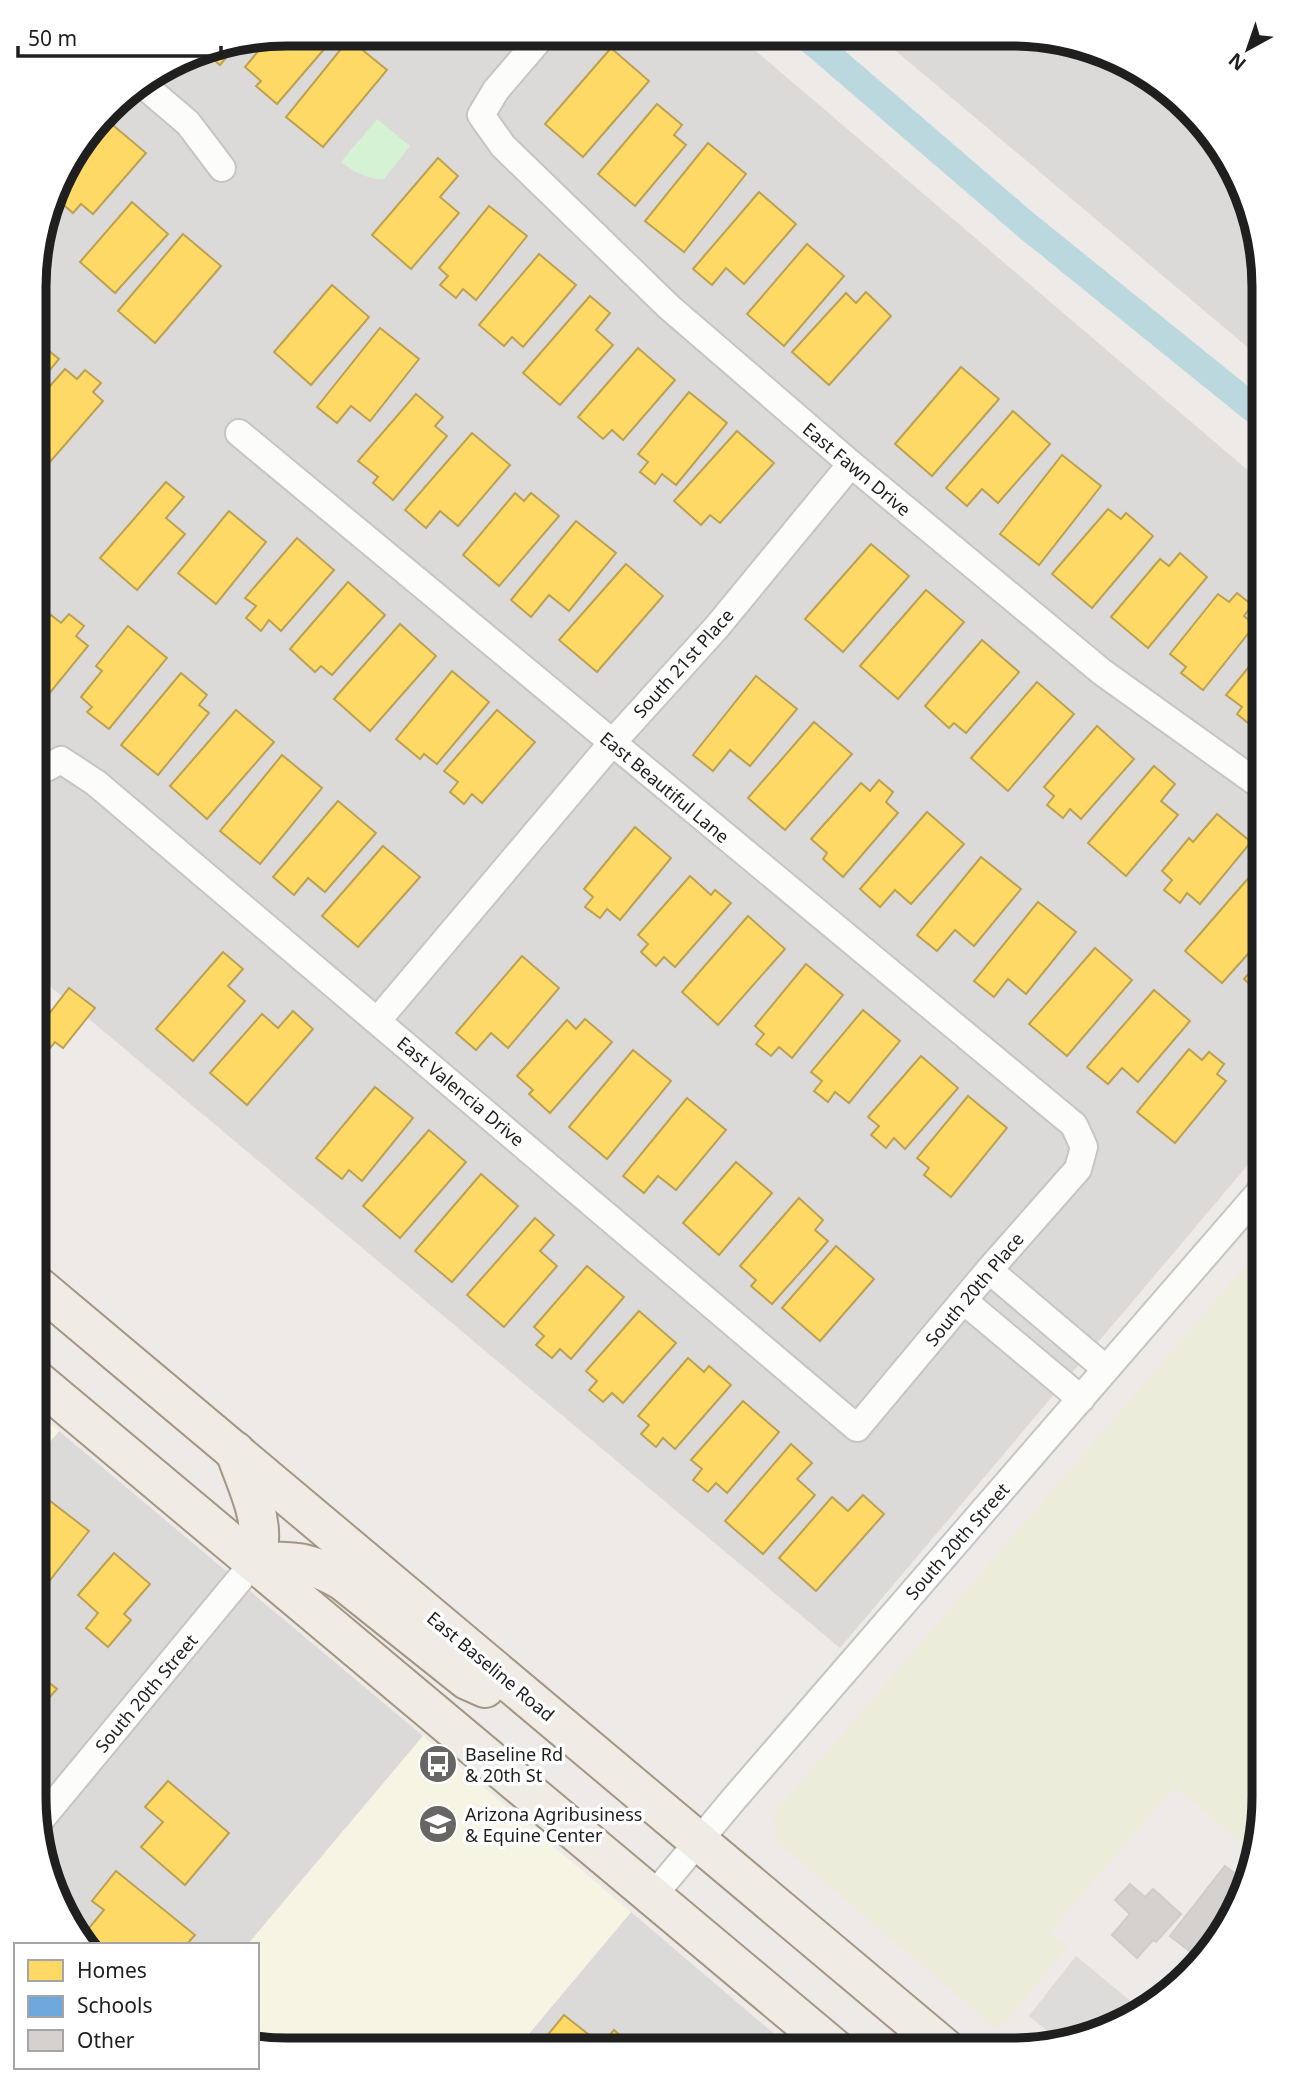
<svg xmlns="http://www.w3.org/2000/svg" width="1297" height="2083" viewBox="0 0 1297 2083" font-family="'Noto Sans',sans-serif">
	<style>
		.residential { fill: #dcdad9 }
		.education { fill: #f6f4e3 }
		.farmland { fill: #ececdb }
		.park { fill: #d6f2d5 }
		.parking { fill: #dddcdb }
		.homes { fill: #ffd966; stroke: #bca151; stroke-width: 2 }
		.schools { fill: #6fa8dc; stroke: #577fa3; stroke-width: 2 }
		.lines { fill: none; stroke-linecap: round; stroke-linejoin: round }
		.canal { stroke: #bcd8df; stroke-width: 28 }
		.building { fill: #d4d1ce; stroke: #d0ccc9; stroke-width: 2 }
		.street-casing { stroke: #c6c5c3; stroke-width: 30 }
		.primary-casing { stroke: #a39784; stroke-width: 42 }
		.street { stroke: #fcfcfb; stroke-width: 26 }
		.primary { stroke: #f0ebe5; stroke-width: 38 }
		.labels { text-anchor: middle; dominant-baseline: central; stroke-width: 7; stroke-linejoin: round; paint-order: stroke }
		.street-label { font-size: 18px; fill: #1f1f1f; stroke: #fff }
		.poi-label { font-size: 18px; fill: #1f1f1f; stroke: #fff; text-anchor: start }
		.rim { fill: none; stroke: #1f1f1f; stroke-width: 9 }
	</style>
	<rect width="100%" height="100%" fill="#edeae7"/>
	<g class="residential">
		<polygon points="287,33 737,35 1264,484 1263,1147 840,1648 34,973 35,254 60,174 119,96 190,52"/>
		<polygon points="877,35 1044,35 1165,86 1245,190 1264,287 1264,361"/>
		<polygon points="59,1431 423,1736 248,1945 92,1945 52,1893 33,1796 34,1461"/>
		<polygon points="631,1912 792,2049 517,2048"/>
	</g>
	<g class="education">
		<polygon points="34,1410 59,1431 34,1461"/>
		<polygon points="423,1736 631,1912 517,2048 257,2048 257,1945 247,1945"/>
	</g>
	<polygon class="farmland" points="1263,1245 1263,1813 1255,1853 1175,1787 1050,1932 1068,1947 998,2031 777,1842 773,1814"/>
	<path class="park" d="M377,119L410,146L384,179C368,180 353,171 341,162Z"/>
	<polygon class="parking" points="1076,1956 1133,2003 1119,2021 1107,2031 1058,2040 1029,2016"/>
	<g class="homes">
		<polygon points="287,33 324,33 332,40 277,104 256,86 261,81 245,67 271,36"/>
		<polygon points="349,39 387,70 323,147 286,117"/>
		<polygon points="238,43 220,65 202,50 188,67 178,60 190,52"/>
		<polygon points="611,48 649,81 583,157 545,124"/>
		<polygon points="657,104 682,125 674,135 686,145 635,206 598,174"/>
		<polygon points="108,121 146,153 93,214 81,204 73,213 59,201 67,191 57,182 58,179"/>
		<polygon points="708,143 746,174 684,252 645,221"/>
		<polygon points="438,158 458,176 440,197 459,213 411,269 372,235"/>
		<polygon points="759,192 796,224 744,284 726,268 712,285 693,269"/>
		<polygon points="132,202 168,234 115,293 80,262"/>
		<polygon points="489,206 527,236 476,300 463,289 456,298 440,285 448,276 439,268"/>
		<polygon points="183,234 221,266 155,343 118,311"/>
		<polygon points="807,244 844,276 784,346 747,314"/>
		<polygon points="539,254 576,285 523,347 512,337 504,346 479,325"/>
		<polygon points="332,285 369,317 311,385 274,352"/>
		<polygon points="866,292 891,316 829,385 792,352 846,293 856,303"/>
		<polygon points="590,296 610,313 596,330 613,345 560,405 523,373"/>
		<polygon points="380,328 419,359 370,421 351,406 337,423 317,407"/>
		<polygon points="35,340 59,359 35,388"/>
		<polygon points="638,348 675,380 623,440 612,430 603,439 578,417"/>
		<polygon points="961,367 999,399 932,476 895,444"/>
		<polygon points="65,369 77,379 85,370 101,383 93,392 103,401 49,463 35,451 35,403"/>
		<polygon points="689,392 727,423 676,485 662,474 655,484 640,472 648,462 638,454"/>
		<polygon points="416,394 443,417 435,426 447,436 393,500 373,483 378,477 358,461"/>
		<polygon points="1013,411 1050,444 998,503 982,489 967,506 946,488"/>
		<polygon points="737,431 774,463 720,523 710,515 701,525 674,501"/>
		<polygon points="472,433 510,465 458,526 440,511 426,528 405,510"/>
		<polygon points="1062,455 1101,486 1039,565 1000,534"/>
		<polygon points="166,482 184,497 166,518 185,534 137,590 100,558"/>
		<polygon points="515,493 524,501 531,493 559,516 499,586 463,555"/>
		<polygon points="1108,509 1121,519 1126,513 1153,536 1092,608 1052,574"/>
		<polygon points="229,511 266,542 216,604 178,573"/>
		<polygon points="576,521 616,553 569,611 549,595 531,617 511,600"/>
		<polygon points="297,538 334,570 281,631 269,620 261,631 246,618 256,606 245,598"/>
		<polygon points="871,544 909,576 843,652 805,619"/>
		<polygon points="1180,553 1207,577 1148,648 1111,617 1160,559 1169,566"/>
		<polygon points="626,564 663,596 597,672 559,640"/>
		<polygon points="348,582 385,615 332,675 321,666 315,672 290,649"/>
		<polygon points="926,590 964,622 898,699 860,666"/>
		<polygon points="1237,593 1252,605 1244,616 1255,625 1203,690 1181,673 1186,667 1170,654 1218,594 1229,602"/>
		<polygon points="69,614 84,626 76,636 88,646 36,710 35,634 51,615 61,623"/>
		<polygon points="400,624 436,656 370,731 334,699"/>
		<polygon points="128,626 167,658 109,729 87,712 92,707 81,697 102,671 96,666"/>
		<polygon points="982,640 1019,672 966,733 954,723 949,728 925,706"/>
		<polygon points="1264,648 1264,724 1258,731 1237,714 1242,707 1226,695"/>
		<polygon points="452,671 489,702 437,764 424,754 420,759 396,739"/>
		<polygon points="181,673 207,695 199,705 209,713 158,775 121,745"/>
		<polygon points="756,676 797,709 750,766 730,750 713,771 693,755"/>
		<polygon points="1037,682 1074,714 1008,791 971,758"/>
		<polygon points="236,710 274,742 207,819 170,786"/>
		<polygon points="497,710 535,742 482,803 472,794 464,804 450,792 458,782 444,771"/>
		<polygon points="814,722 852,754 785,830 748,798"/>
		<polygon points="1097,726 1134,759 1081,819 1070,809 1063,818 1047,805 1054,796 1044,787"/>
		<polygon points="282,755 322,788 260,864 220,831"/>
		<polygon points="1154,766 1175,784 1161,801 1178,815 1126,876 1088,843"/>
		<polygon points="879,780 893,792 886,802 898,813 843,877 823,859 827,853 811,839 861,783 870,791"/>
		<polygon points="338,801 376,833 325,892 308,878 294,895 273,877"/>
		<polygon points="927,812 964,844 911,904 895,890 880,907 860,889"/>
		<polygon points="1217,814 1251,842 1200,904 1187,893 1180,903 1164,890 1172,880 1162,871 1189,838 1193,842"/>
		<polygon points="635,827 671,858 620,920 607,909 600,918 585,907 593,897 584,889"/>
		<polygon points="383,846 420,877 358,947 322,916"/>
		<polygon points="981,857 1021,889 974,946 955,930 937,951 917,935"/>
		<polygon points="1252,874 1264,884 1264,901 1257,908 1264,913 1264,936 1222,983 1185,951"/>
		<polygon points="690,876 711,895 715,890 731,903 675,967 664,957 656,966 641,952 648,944 638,935"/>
		<polygon points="1038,902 1076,932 1026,994 1008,979 994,997 974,981"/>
		<polygon points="748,916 785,949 718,1025 682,992"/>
		<polygon points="1095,948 1132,980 1067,1056 1029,1024"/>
		<polygon points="223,952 243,969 228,986 245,1001 193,1061 156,1029"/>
		<polygon points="522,956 559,988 508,1048 491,1033 476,1050 456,1033"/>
		<polygon points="1263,957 1263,1011 1250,999 1257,991 1244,979"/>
		<polygon points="806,964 843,995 792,1058 779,1047 771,1056 756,1044 764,1034 755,1026"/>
		<polygon points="69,988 95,1008 63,1048 55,1042 34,1067 34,1017 42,1023"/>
		<polygon points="1154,990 1190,1021 1138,1082 1122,1068 1108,1084 1087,1067"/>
		<polygon points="863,1010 900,1041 849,1103 835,1092 828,1102 814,1091 822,1081 811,1072"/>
		<polygon points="293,1011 313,1029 247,1105 210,1073 262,1014 278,1028"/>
		<polygon points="585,1019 612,1042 550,1113 529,1094 533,1090 517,1076 567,1020 576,1029"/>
		<polygon points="1189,1049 1202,1060 1209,1052 1224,1064 1217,1074 1226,1081 1175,1143 1137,1112"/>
		<polygon points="633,1050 671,1081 607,1159 569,1127"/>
		<polygon points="921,1056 958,1088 905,1149 894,1138 886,1148 871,1135 879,1126 868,1117"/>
		<polygon points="375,1087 413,1118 362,1181 349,1170 342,1179 316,1158"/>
		<polygon points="968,1096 1007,1128 951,1197 924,1175 929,1168 917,1158"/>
		<polygon points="687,1098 726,1130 676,1190 658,1176 644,1193 623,1176"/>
		<polygon points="429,1130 466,1162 400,1238 363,1206"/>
		<polygon points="736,1162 772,1193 719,1255 683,1223"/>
		<polygon points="481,1174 518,1206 452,1282 415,1251"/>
		<polygon points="799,1198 823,1220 815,1230 828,1241 772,1304 751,1286 756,1280 740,1266"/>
		<polygon points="535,1218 554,1235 540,1251 557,1266 504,1327 467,1295"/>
		<polygon points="836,1246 874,1279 820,1341 782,1308"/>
		<polygon points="587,1266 624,1297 571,1359 560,1349 552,1358 536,1345 544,1336 534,1327"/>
		<polygon points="639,1311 676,1343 623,1403 612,1393 603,1402 589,1390 597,1381 586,1371"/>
		<polygon points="688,1358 704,1372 709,1366 731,1385 675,1449 663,1438 656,1447 641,1434 649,1425 638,1416"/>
		<polygon points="743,1401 779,1432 727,1493 716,1483 708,1492 693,1480 702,1469 691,1460"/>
		<polygon points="791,1444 812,1463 797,1479 815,1495 763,1554 725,1521"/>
		<polygon points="863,1495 884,1514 816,1591 779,1558 832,1497 848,1511"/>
		<polygon points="34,1501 44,1509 50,1501 89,1531 46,1585 34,1575"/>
		<polygon points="114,1553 150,1584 124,1614 131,1620 108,1647 86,1628 98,1613 78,1595"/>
		<polygon points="33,1670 57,1689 33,1716"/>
		<polygon points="168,1781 229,1833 185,1885 141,1847 163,1822 145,1807"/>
		<polygon points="116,1871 195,1935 186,1945 95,1945 88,1940 84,1934 104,1910 92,1901"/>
		<polygon points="564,2015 593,2038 585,2049 537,2048"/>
		<polygon points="614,2030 636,2049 598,2049"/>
	</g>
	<polygon class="schools" points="432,1752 449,1768 447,1777 429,1762"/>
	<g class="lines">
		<polyline class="canal" points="805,35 1026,225 1264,417"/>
	</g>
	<g class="building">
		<polygon points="1225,1866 1247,1883 1212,1950 1200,1959 1170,1936"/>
		<polygon points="1130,1884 1145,1897 1153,1889 1181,1914 1156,1942 1153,1940 1137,1958 1112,1935 1130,1914 1115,1900"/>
	</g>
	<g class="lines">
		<defs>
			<g id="street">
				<polyline points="544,34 496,90 481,115 503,146 669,307 851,464 1102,672 1264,788"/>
				<polyline points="141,83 188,123 222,168"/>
				<polyline points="35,774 61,760 96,783 857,1428 989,1270 1078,1169 1084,1147 1074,1125 239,433"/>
				<polyline points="378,1020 612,743 716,628 851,464"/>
				<polyline points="989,1270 1106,1369"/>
				<polyline points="964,1301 1081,1399"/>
				<polyline points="38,1823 254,1562"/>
				<polyline points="653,1896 733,1800 1263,1188"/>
			</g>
			<g id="primary">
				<polyline points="34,1283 947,2050"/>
				<polyline points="34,1378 835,2049"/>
				<path d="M235,1451C244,1478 261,1511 259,1540C258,1547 256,1555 254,1562C295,1561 306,1560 343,1581L467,1680L485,1688"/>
			</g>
		</defs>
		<use href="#street" class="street-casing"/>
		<use href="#primary" class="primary-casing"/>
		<use href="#street" class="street"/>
		<use href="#primary" class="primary"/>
	</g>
	<defs>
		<symbol id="bus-disc" viewBox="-11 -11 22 22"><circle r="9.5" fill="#676665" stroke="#fff"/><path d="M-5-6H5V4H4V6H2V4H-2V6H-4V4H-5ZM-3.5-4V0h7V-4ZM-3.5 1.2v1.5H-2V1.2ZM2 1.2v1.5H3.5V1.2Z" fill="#fff"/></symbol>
		<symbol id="school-disc" viewBox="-11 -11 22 22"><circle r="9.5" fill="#676665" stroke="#fff"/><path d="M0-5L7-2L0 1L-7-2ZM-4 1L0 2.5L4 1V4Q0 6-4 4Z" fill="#fff"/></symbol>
	</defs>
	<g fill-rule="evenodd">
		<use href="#bus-disc" x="416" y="1742" width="44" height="44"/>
		<use href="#school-disc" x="416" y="1802" width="44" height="44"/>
	</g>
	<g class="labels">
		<g class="street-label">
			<text transform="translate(857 469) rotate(40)">East Fawn Drive</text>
			<text transform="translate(683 663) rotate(-48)">South 21st Place</text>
			<text transform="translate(665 787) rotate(40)">East Beautiful Lane</text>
			<text transform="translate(461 1091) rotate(40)">East Valencia Drive</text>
			<text transform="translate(974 1289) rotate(-50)">South 20th Place</text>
			<text transform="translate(957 1541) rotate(-49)">South 20th Street</text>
			<text transform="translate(491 1666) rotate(40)">East Baseline Road</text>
			<text transform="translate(146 1693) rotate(-50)">South 20th Street</text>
		</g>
		<g class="poi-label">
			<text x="465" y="1754">Baseline Rd<tspan x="465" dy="21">&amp; 20th St</tspan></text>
			<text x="465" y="1814">Arizona Agribusiness<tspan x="465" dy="21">&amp; Equine Center</tspan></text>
		</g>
	</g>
	<path d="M0 0H1297V2083H0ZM287 46H1011A241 241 0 0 1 1252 287V1797A241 241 0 0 1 1011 2038H287A241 241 0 0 1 46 1797V287A241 241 0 0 1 287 46Z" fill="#fff" fill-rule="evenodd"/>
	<path class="rim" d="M287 46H1011A241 241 0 0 1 1252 287V1797A241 241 0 0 1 1011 2038H287A241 241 0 0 1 46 1797V287A241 241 0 0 1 287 46Z"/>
	<rect x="14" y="1943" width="245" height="126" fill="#ffffff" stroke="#a5a5a5" stroke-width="2"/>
	<rect x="28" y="1960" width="35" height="21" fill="#ffd966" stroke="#a5a5a5" stroke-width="2"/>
	<text x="77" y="1978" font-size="21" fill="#1f1f1f">Homes</text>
	<rect x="28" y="1996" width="35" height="21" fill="#6fa8dc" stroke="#a5a5a5" stroke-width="2"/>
	<text x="77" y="2013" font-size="21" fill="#1f1f1f">Schools</text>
	<rect x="28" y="2030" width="35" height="21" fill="#d4d1ce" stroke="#a5a5a5" stroke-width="2"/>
	<text x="77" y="2048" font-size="21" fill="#1f1f1f">Other</text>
	<g transform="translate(1248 49) rotate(220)" stroke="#ffffff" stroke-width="5" paint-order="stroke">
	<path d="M0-5L12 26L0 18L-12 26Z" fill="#1f1f1f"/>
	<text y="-10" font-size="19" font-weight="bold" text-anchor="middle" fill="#1f1f1f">N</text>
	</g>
	<path d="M18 46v10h203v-10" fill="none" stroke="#1f1f1f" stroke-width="3.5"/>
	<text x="28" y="46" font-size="21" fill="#1f1f1f" stroke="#ffffff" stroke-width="5" paint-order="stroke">50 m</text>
</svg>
